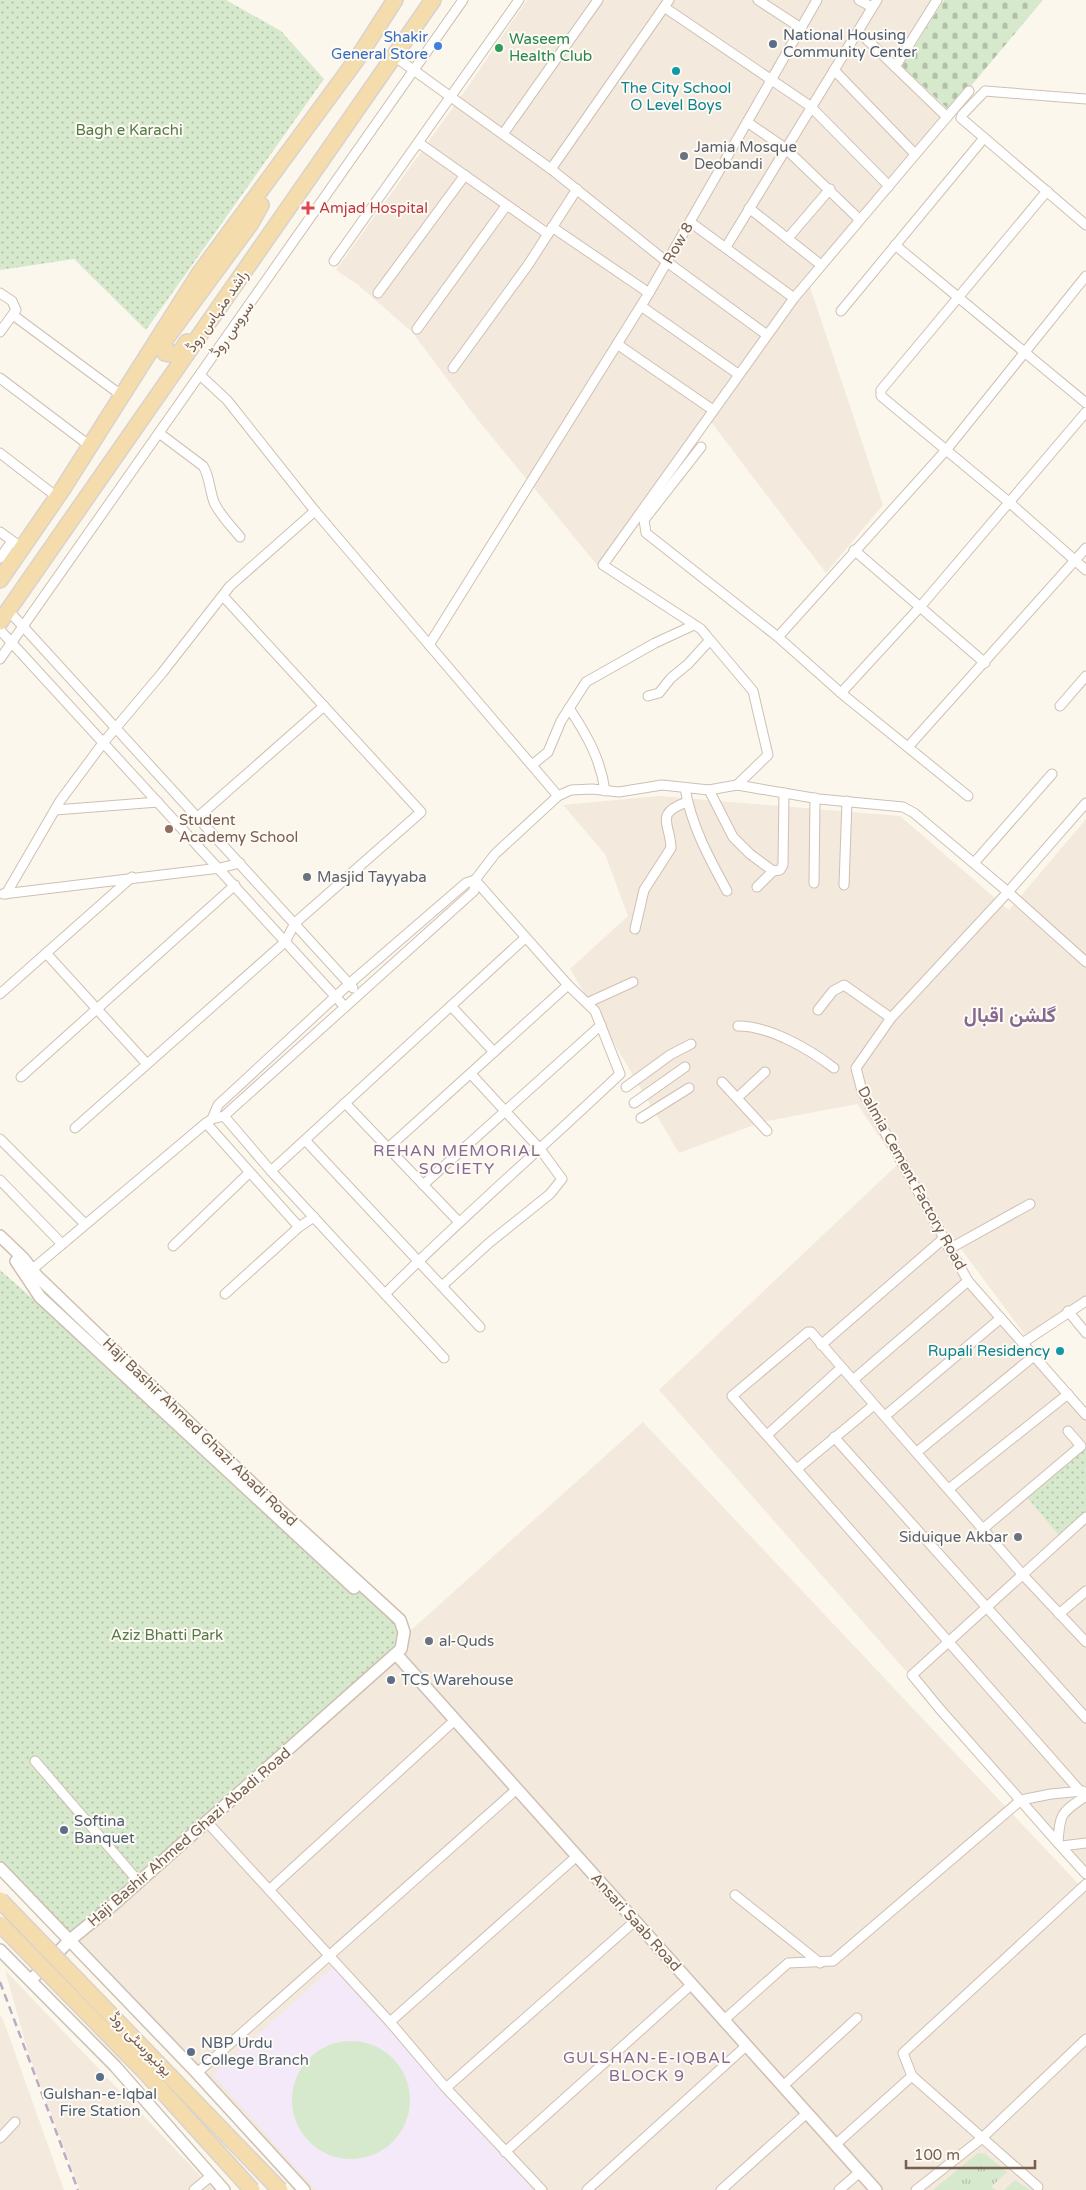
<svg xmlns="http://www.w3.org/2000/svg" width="1086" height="2190" viewBox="0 0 1086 2190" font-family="'Varela Round',Vazirmatn,sans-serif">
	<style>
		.residential { fill: #f3e9dc }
		.education { fill: #f4e9f8 }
		.grass { fill: url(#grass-tufts) }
		.cemetery { fill: url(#cemetery-stones) }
		.park { fill: url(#park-dots) }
		.garden { fill: #d6e9cc }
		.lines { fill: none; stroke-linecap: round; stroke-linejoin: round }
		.minor-casing { stroke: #cec0b3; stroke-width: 11 }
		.tertiary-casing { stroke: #cec0b3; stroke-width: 14 }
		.primary-casing { stroke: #d9d2ce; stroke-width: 18 }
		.minor { stroke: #fff; stroke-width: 9 }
		.tertiary { stroke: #fff; stroke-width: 11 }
		.primary { stroke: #f4dcac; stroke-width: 15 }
		.rail { stroke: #bbabc6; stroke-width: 2.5; stroke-dasharray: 8 5; stroke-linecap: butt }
		.primary-bridge-casing { stroke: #d9d2ce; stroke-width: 18; stroke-linecap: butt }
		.primary-bridge { stroke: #f4dcac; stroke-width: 15 }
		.service-dot { fill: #5c6f8a; stroke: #fefaf4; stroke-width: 2 }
		.shop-dot { fill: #3f7fe0; stroke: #fefaf4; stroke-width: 2 }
		.leisure-dot { fill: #2e9e5b; stroke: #fefaf4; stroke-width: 2 }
		.culture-dot { fill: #0f9aa8; stroke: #fefaf4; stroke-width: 2 }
		.worship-dot { fill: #6b7280; stroke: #fefaf4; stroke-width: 2 }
		.health-dot { fill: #e0444e; stroke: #fefaf4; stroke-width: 2 }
		.education-dot { fill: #8d6e63; stroke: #fefaf4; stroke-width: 2 }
		.labels { text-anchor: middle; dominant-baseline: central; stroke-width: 4; stroke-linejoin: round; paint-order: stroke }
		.service-label { font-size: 15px; fill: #4e5e75; stroke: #fefaf4; text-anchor: start }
		.shop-label { font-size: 15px; fill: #366cbe; stroke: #fefaf4; text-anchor: end }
		.leisure-label { font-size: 15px; fill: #27864d; stroke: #fefaf4; text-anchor: start }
		.culture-label { font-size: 15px; fill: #0d838f; stroke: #fefaf4 }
		.park-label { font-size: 15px; fill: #557a49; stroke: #fefaf4 }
		.worship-label { font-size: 15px; fill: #5b616d; stroke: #fefaf4; text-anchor: start }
		.health-label { font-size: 15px; fill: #be3a42; stroke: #fefaf4; text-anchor: start }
		.street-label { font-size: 15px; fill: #766051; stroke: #fefaf4 }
		.education-label { font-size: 15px; fill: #785e54; stroke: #fefaf4; text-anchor: start }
		.neighbourhood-label { font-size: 16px; letter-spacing: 1px; fill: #856991; stroke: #fefaf4 }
		.district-label { font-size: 20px; font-weight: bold; fill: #856991; stroke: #fefaf4 }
	</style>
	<defs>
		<pattern id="grass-tufts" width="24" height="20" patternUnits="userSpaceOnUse" patternTransform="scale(1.25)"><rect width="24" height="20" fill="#d6e9cc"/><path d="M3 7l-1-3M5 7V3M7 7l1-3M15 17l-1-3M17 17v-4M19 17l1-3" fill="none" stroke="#b2c0a8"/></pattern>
		<pattern id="cemetery-stones" width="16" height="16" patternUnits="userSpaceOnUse" patternTransform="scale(1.25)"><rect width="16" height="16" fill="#d6e9cc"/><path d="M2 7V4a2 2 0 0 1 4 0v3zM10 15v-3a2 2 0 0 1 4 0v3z" fill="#b2c0a8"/></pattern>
		<pattern id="park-dots" width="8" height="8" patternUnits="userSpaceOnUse" patternTransform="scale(1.25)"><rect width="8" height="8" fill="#d6e9cc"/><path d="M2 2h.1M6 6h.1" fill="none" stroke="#b2c0a8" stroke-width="1.8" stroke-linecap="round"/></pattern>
	</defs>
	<rect width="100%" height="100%" fill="#fcf7ed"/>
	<g class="residential">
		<polygon points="527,0 939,0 898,66 952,118 810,287 883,505 826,573 711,422 602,571 474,415 412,332 357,284 336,270 467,88"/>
		<polygon points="659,796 900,816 1009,910 1086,819 1086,1304 1025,1335 903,1171 969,1280 1086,1416 1086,1876 659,1390 898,1164 857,1104 762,1122 679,1153 570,969 628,916 605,854 563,805"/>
		<polygon points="643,1422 1086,1892 1086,2190 294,2190 68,1938"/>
		<polygon points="5,1970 214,2190 80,2190 28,2052"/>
		<polygon points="0,2014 4,2022 64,2190 0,2190"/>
	</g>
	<polygon class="education" points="333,1967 533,2190 316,2190 213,2075"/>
	<g class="grass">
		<polygon points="978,2153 985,2154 1007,2172 991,2187 996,2190 933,2190"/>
		<polygon points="1015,2180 1030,2190 1004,2190"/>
	</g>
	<polygon class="cemetery" points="944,0 1043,0 950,111 902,66"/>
	<g class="park">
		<polygon points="0,0 226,0 281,31 324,79 146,330 74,259 0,270"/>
		<polygon points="0,1270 400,1620 396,1653 71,1941 0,1869"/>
		<polygon points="1086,1446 1086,1512 1060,1536 1026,1496"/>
	</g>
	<circle class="garden" cx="351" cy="2100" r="59"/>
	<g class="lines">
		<defs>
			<g id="minor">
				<polyline points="758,0 801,28"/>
				<polyline points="859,0 872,7"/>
				<polyline points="664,7 810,106 889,186"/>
				<polyline points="858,31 947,117"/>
				<polyline points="394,56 551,169 667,262 767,335"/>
				<polyline points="895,67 937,0"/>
				<polyline points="834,70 915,154"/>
				<polyline points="1086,99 985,91 962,115 961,118 1086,225"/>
				<polyline points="747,122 785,148 859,219"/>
				<polyline points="503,134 598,0"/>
				<polyline points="419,143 548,234"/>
				<polyline points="551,169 669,0"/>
				<polyline points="1047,191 881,390 881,396 1010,503 1086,570"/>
				<polyline points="749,208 821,265"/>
				<polyline points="690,222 794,298"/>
				<polyline points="552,227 649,293"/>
				<polyline points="788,238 830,189"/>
				<polyline points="895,245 1086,403"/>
				<polyline points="726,247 877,0"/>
				<polyline points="334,261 519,0"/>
				<polyline points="0,293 12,301 16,310 0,332"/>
				<polyline points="378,293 465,175"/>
				<polyline points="641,306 738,374"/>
				<polyline points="841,311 984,138"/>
				<polyline points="13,315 121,395"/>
				<polyline points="417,329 506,206"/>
				<polyline points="617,344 713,410"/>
				<polyline points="453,368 528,265 577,189"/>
				<polyline points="200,375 227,400 315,511 558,796"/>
				<polyline points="0,378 90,446"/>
				<path d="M159,433L203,466C209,474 210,492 214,502C219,514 232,527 240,537"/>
				<polyline points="701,447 644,520 646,533 778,637 841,693 968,796"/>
				<polyline points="0,453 57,497"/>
				<polyline points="0,532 22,548"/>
				<polyline points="854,550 985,663"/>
				<polyline points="0,558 12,541"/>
				<polyline points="8,610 353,988"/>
				<polyline points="0,630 345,1007"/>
				<polyline points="778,637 947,449 1086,276"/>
				<polyline points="429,645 649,293 817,0"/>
				<polyline points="0,659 463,0"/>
				<polyline points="841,693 920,607 1086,412"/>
				<polyline points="648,696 659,693 671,678 688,664 710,640"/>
				<polyline points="1060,706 1086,676"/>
				<path d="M569,708C587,735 601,760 605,791"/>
				<polyline points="908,747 1086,548"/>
				<polyline points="532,765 548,752 561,721 586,682 655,643 694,625"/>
				<polyline points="737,785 768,755 753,691 710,640 701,629 603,565 794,298 969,91"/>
				<path d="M685,788C691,825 709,858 727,891"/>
				<polyline points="709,790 733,837 750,854 773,871 780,870 783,865 784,793"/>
				<polyline points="1086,803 1008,892 891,1018 856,1068 862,1091 968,1281 1086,1415"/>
				<polyline points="55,810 158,802"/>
				<polyline points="198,817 324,706"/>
				<polyline points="974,863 1052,774"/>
				<polyline points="814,883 815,798"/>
				<polyline points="844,885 847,801"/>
				<polyline points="757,887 773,871"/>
				<polyline points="3,894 220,868 240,863"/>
				<polyline points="6,894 60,801 103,743 162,673 230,586 315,511"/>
				<path d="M635,929L644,890L671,848C670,822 654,814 687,802"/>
				<polyline points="46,953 146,1063"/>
				<polyline points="0,994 132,877"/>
				<polyline points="587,1003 633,982"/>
				<polyline points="451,1006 494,1052"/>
				<polyline points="818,1010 833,991 844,985 891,1018"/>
				<path d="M738,1026C770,1026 809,1049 834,1068"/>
				<polyline points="21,1077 235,885"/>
				<polyline points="722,1082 767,1131"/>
				<polyline points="626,1087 670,1055 691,1044"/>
				<polyline points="737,1098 765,1072"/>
				<polyline points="345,1103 458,1221"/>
				<polyline points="634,1103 685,1067"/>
				<polyline points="224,1116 271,1171 444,1358"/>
				<polyline points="641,1118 689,1088"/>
				<polyline points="212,1119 218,1105 349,984 466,883 475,880 495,854 558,796 571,790 592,789 619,792 662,785 709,790 737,785 819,799 903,807 914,813 1008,892 1086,962"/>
				<polyline points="206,1123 299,1227"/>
				<polyline points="75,1128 285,942 295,923 421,812 223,596"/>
				<polyline points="0,1139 85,1224"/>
				<polyline points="305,1140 480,1327"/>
				<polyline points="388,1148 568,985"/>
				<polyline points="271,1171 525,938"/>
				<polyline points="0,1180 62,1244"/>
				<polyline points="423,1185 601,1025"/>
				<polyline points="173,1246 249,1173"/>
				<polyline points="949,1249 1030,1204"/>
				<polyline points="28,1273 206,1123 212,1119 224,1116 474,891 475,880"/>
				<polyline points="442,1286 489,1243 550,1194 562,1179 540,1149 471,1074"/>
				<polyline points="225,1294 299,1227 314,1217"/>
				<path d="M385,1294C461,1218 542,1148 620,1074L595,1011L568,985L475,880"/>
				<polyline points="1068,1311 1086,1333"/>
				<polyline points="1024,1342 1086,1301"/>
				<polyline points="821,1345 943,1239"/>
				<polyline points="853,1380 968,1281"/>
				<polyline points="885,1416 1001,1318"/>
				<polyline points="767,1435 841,1368"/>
				<polyline points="834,1437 1086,1718"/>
				<polyline points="917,1452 1035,1355"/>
				<polyline points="797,1469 874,1405"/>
				<polyline points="950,1488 1068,1394"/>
				<polyline points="984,1528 1081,1446 1068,1431"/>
				<polyline points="1059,1614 1086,1591"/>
				<polyline points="35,1761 139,1882"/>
				<polyline points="1080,1791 732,1396 808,1332 811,1332 1022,1574 1086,1642"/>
				<path d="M1086,1796C1061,1813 1060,1812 1058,1843L1086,1874"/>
				<polyline points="207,1822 390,2022 446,2088 542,2190"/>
				<polyline points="1058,1843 939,1708 912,1675 1086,1517"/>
				<polyline points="1062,1846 1086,1843"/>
				<polyline points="269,1890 455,1720"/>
				<polyline points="735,1895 820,1963"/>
				<polyline points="724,2020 788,1963 833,1961 1021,1800 1051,1794 1083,1791"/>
				<polyline points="390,2022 577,1856"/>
				<polyline points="197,2073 517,1789"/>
				<polyline points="912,2076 1038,2187"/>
				<polyline points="783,2086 857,2018"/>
				<polyline points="446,2088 635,1921"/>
				<polyline points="0,2138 15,2122"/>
				<polyline points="835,2145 912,2076 903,2053 1086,1884"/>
				<polyline points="505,2152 692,1984"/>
				<polyline points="194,2190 211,2176"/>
				<polyline points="587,2190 746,2046"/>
				<polyline points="721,2190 807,2113"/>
				<polyline points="839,2190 860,2172"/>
				<polyline points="916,2190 981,2139 1086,2039"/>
			</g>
			<g id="tertiary">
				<polyline points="0,1236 23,1258 37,1276 283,1513 400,1620 404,1632 401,1649 114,1904 70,1940 31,1980"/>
				<polyline points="16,1261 40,1297 354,1588"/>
				<polyline points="396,1654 876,2190"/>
				<polyline points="0,1868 197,2073 304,2190"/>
				<polyline points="0,1950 115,2066 224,2190"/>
			</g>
			<g id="primary">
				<polyline points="187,342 181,351 175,355 165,353 165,340 251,223 261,205"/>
				<polyline points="0,580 62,490 199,274 357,59 395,0"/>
				<polyline points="0,622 433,0"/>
			</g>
		</defs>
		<use href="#minor" class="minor-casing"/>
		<use href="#tertiary" class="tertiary-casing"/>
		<use href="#primary" class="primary-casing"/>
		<use href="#minor" class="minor"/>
		<use href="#tertiary" class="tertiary"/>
		<use href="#primary" class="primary"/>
		<polyline class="rail" points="0,1982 78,2190"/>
		<defs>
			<g id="primary-bridge">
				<polyline points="0,1900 280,2190"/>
				<polyline points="0,1924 145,2072 252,2190"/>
			</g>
		</defs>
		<use href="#primary-bridge" class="primary-bridge-casing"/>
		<use href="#primary-bridge" class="primary-bridge"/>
	</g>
	<g class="service-dot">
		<circle cx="773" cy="44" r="5"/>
		<circle cx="391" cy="1680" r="5"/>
		<circle cx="64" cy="1830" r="5"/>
		<circle cx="191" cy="2052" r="5"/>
		<circle cx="100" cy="2077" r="5"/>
	</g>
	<circle class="shop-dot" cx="438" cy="46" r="5"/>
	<circle class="leisure-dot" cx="499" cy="48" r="5"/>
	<g class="culture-dot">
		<circle cx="676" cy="71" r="5"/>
		<circle cx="1060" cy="1351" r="5"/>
	</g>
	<g class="worship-dot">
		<circle cx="684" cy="156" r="5"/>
		<circle cx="307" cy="877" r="5"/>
		<circle cx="1018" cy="1537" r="5"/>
		<circle cx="429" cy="1641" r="5"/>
	</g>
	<path class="health-dot" d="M305.5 200.5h5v5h5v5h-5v5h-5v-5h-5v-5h5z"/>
	<circle class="education-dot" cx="169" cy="829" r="5"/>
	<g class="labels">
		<g class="service-label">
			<text x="783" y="35">National Housing<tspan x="783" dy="17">Community Center</tspan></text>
			<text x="401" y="1680">TCS Warehouse</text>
			<text x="74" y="1821">Softina<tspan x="74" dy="17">Banquet</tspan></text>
			<text x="201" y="2043">NBP Urdu<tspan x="201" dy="17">College Branch</tspan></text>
			<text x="100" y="2094" text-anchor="middle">Gulshan-e-Iqbal<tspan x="100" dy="17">Fire Station</tspan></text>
		</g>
		<g class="shop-label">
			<text x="428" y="37">Shakir<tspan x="428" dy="17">General Store</tspan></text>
		</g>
		<g class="leisure-label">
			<text x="509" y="39">Waseem<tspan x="509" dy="17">Health Club</tspan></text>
		</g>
		<g class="culture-label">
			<text x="676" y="88">The City School<tspan x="676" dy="17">O Level Boys</tspan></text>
			<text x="1050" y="1351" text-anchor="end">Rupali Residency</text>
		</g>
		<g class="park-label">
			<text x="129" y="130">Bagh e Karachi</text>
			<text x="167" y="1635">Aziz Bhatti Park</text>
		</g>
		<g class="worship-label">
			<text x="694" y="147">Jamia Mosque<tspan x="694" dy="17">Deobandi</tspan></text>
			<text x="317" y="877">Masjid Tayyaba</text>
			<text x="1008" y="1537" text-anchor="end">Siduique Akbar</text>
			<text x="439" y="1641">al-Quds</text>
		</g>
		<g class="health-label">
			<text x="319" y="208">Amjad Hospital</text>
		</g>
		<g class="street-label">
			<text transform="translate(678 243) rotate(-60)">Row 8</text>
			<text transform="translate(217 311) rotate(-55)">راشد منہاس روڈ</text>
			<text transform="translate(232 329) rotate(-55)">سروس روڈ</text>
			<text transform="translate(912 1178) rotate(61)">Dalmia Cement Factory Road</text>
			<text transform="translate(200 1432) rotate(44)">Haji Bashir Ahmed Ghazi Abadi Road</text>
			<text transform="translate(189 1837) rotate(-41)">Haji Bashir Ahmed Ghazi Abadi Road</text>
			<text transform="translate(636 1922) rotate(48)">Ansari Saab Road</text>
			<text transform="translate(141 2044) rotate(46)">یونیورسٹی روڈ</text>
		</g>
		<g class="education-label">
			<text x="179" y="820">Student<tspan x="179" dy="17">Academy School</tspan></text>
		</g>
		<g class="neighbourhood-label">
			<text x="457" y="1151">REHAN MEMORIAL<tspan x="457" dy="18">SOCIETY</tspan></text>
			<text x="647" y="2058">GULSHAN-E-IQBAL<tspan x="647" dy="18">BLOCK 9</tspan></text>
		</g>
		<g class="district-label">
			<text x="1010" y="1016">گلشن اقبال</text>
		</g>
	</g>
	<path d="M906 2160v8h129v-8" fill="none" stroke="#766051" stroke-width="2.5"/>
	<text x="914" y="2160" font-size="15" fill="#766051" stroke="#fefaf4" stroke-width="4" paint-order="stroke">100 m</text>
</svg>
